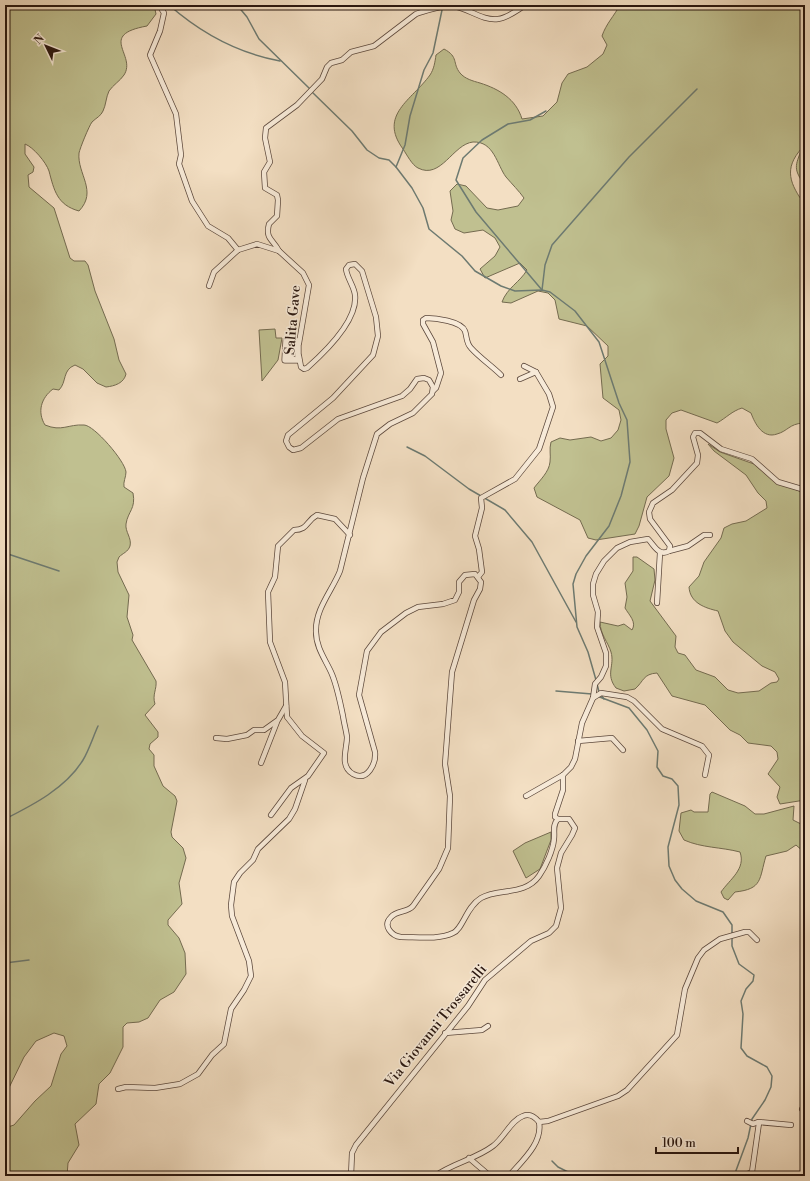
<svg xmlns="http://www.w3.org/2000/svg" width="810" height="1181" viewBox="0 0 810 1181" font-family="'Libre Bodoni',serif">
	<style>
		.green { fill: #c0c090; stroke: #746b50 }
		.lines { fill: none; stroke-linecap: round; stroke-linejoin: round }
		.stream { stroke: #6d7a71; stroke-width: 1.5 }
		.minor-casing { stroke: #5c483c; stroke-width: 6 }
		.tertiary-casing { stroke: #5c483c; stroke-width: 7 }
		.minor { stroke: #f7ead8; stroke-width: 4.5 }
		.tertiary { stroke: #f7ead8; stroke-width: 5.5 }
		.labels { text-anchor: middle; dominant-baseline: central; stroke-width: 3; stroke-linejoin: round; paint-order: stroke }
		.street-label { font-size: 14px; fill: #29160f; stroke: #f7ead8 }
	</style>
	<rect width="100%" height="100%" fill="#f3dfc3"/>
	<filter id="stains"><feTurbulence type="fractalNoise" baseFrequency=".005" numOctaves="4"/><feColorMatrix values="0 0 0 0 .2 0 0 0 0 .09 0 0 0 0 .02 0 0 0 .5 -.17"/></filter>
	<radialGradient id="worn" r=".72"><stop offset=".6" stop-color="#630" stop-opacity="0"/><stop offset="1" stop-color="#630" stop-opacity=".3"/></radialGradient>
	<g class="green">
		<path d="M5,5H154L156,14L147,26C97,35 137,55 124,75C120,81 113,85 109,91C106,97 106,105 103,111C101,116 96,118 92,122C89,126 80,148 79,153C77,174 98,191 79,211C57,205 54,190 49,171C46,162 33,147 25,144V154L34,167L33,172L28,175L29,187L54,208L70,258L74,261H85L88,265L95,291L114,339L119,360L126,374C124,383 115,386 106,387L97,383L83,369L75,365C62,370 67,382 59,390L53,389C41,398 37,412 45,425C62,432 68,424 84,425C94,425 125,461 126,472C126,477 123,482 124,487L133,493C136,509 128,511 126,524C125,532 132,538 130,546C128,552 123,553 119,557L117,562L118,572L129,595L127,617L133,635L132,640L156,681C157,689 152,695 155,704L145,715L158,732V737L150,744L149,749L154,755V766L163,786L175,796L177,801L171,832L172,837L183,848L186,858L179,883L182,904L168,920V925L179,938L185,953L186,974L174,992L160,1000L148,1018L139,1022L127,1023L123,1027V1047L110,1073L99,1084L96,1104L75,1124L79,1145L68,1163L67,1176H5V1128L14,1125L35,1101L51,1086L61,1054L67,1046L64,1036L54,1033L36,1041L24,1057L5,1096Z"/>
		<path d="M620,5H805V186C793,168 795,167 802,148C783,169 790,184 805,205V424L803,423C789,424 788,431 777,434C763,439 755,424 751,413L742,408C732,411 726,418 717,423L681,410L672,413L666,420V429L674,458L669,476L647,497L639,526L635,534L596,540L588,538L580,520L537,497L534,488C540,480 549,472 550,462C551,455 549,449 551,442L560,438L570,440L591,437L601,441L611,438L618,430L621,420L619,410L603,398L600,364L608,356V346L587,326L559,319L555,300L548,293L538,291L511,303L502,302C507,288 520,282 527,270L520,263L485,278L480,269L495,256L500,247L495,238L483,230L464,233L455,229L451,220L453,211L450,191L457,184L466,186L487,208L498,210L518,206L524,198C519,191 512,184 506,177C497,165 494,141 473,142C453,144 441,180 418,168C412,165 407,155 403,149C378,115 412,100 430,75C434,69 435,62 436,55L444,49C459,57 452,63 460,73C465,79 473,81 480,83C499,89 516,99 522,119L543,116L557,102L562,83L568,74L587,67L603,54L607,45L602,36C606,24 614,16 620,5Z"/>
		<polygon points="275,329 276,338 282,338 278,360 262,381 259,330"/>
		<path d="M708,444L720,452L754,464L775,482L805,493V800L780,804L777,797L780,787L768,774L778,759L777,752L771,746L748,743L740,735L730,730L705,705L672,696L657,673C643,674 644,681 635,689L624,691L616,688C605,674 615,666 611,652C608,642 600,634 600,622L618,626L624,624L632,630C637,622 629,615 625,608L627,597L625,583L633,571V557H637L654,569L655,580L650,601L676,636L675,647L678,653L685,655L696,670L715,677L728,690L738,693L759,691L771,683L777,682L779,679L775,672L762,666L733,642L725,631L718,611C705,608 690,603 689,587L699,576L704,562L721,538L724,528L732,524L746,521L767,508L766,501L758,493L746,475L714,451Z"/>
		<path d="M712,792L745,806L755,814H764L794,806L793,820L805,826V853L796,845L787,851L766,856C759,879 763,889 735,892L728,900L724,898L721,892C730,879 746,869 740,852C721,847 702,848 684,840L679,831L681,813L691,810L694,812H708L710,794Z"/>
		<polygon points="551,832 551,840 540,869 526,878 513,851 525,843"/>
	</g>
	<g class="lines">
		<g class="stream">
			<path d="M169,5C202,34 237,53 280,61"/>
			<polyline points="237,5 247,17 259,39 310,89"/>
			<polyline points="312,92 352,131 367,150 379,158 389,160 396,167 412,188 423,208 429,229 462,256 475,271 501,286 515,291 542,290 550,292 575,311 599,342 619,403 627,420 630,462 621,496 609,526 586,556 576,574 573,584 577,627 588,652 596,680"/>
			<polyline points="396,167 405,145 410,116 424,70 433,53 442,10"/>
			<polyline points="542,290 476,212 456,180 463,158 482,140 508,124 530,120 546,111"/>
			<polyline points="542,290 545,265 552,245 629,157 697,89"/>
			<polyline points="407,447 425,456 469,489 505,510 532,542 576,622"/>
			<polyline points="5,553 59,571"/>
			<polyline points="597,684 599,692"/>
			<polyline points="556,691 592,694"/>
			<polyline points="601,695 604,699"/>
			<polyline points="597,696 629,708 647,730 658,751 657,767 663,776 672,779 678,786 679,805 668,847 669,866 675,880 682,889 696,901 723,912 732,925 732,946 739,964 754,975 753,981 746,989 741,1001 743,1014 741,1048 747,1056 767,1067 772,1076 771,1087 765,1100 752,1119 748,1138 734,1176"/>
			<path d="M5,819C33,805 66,788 83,760C89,750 93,737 98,726"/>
			<polyline points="5,963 29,960"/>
			<polyline points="552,1161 558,1167 576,1176"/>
		</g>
		<defs>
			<g id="minor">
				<polyline points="159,5 164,13 160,31 150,55 176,114 181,155 179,164 192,201 208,226 228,238 238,250"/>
				<path d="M279,251C273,239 265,239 269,224L277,216L278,200L277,195L265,188L264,172L270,162L265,138L266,128L297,105L322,79L327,67L331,63L342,60L351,52L374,46L416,14C428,10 441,5 453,6C468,8 482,21 498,19C508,18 517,10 526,5"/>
				<polyline points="209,286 214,272 238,250 257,244 279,251 303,273 309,285 299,343"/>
				<path d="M299,356L301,367L304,369L307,368C325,352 358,320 355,295C354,286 347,278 346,269L349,265L355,264L362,271L376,317L378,336L373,355L333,398L288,435L286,441L289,447L293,450L301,448L338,419L402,396L410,389L417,379L424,378L429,380L433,387L432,394L413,413L390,424L377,434L363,478L340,571C332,591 315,609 316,632C316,647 325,659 331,672C337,685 340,702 343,716C344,723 346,730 347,737C347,749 339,766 353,774C368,782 376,763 375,752L359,695L367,651L381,632L406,613L418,607L443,604L455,600L459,592V582L465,575L475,574L481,582L480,589L474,600L452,672L445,764L450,796L448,848L439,869L413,906C407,913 397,910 391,917C382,926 392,936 401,937C417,937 439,940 453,933C463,929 466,907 481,898C498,888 525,896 539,876C546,866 553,850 554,839C555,832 552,825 558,819H569L575,828L572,835L561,853L557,868L561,908L556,926L549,933L531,941L485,980L468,1006L356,1145L352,1153L351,1176"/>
				<polyline points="294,359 287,355 288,347 294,345 296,351"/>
				<polyline points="520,379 536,372"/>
				<path d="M433,391L436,388L441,373L433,342L423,324V320L426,318C435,318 461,321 465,331C467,337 466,343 471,348C480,358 492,366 501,375"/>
				<polyline points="669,551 688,546 704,535 710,535"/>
				<polyline points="478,577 482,572 479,549 475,536 482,508 481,498 515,479 539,449 553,407 549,394 536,372 524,366"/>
				<polyline points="657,603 660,553"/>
				<polyline points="593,698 601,693 627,697 634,701 662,729 702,746 709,755 705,775"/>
				<polyline points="216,738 227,739 247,735 254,730 264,730 278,720 286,706"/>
				<polyline points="578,741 612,738 623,750"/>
				<polyline points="261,763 277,722"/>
				<path d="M526,796L563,775L571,767L575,759L582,723L593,698L595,684L601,677L606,666V653L597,627L598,612L593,595V584L596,574L604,561L617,548L630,542L648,539C654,545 659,557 669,551L670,546L650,519L649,512L653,503L672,490L697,463L698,455L693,437L695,433H700L721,449L752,459L778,482L805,490"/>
				<path d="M271,815L291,788L308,776L324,753L302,736L287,717L285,682L270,642L268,592L275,577L278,546L294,530C308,530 306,521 317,515L335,519L350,535"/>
				<polyline points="558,819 555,817 555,814 563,790 563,775"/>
				<polyline points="445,1033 482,1030 488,1026"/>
				<polyline points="118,1089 126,1087 155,1088 180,1084 198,1074 212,1055 224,1044 231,1009 244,990 251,976 249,961 232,916 231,905 234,882 240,873 253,860 258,849 289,819 295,809 305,780"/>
				<polyline points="802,1109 805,1110"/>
				<polyline points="747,1121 753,1124 758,1122 791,1125"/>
				<polyline points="539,1122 548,1121 618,1096 627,1090 677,1035 685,989 698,958 704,950 720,939 745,932 749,932 757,940"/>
				<polyline points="469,1158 490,1176"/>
				<path d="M435,1176C453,1163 476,1159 493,1146C504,1138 511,1120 523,1116C530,1113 535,1117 539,1122C543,1143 522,1161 509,1176"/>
				<polyline points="743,1176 752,1172 759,1123"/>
			</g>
			<polygon id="tertiary" points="286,341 298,341 298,360 285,360"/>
		</defs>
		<use href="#minor" class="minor-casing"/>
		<use href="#tertiary" class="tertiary-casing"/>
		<use href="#minor" class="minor"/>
		<use href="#tertiary" class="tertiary"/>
	</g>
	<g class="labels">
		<g class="street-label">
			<text transform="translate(293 320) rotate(-85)">Salita Gave</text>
			<text transform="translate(436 1026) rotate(-51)">Via Giovanni Trossarelli</text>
		</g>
	</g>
	<rect width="810" height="1181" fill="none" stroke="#f3dfc3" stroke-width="20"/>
	<rect x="6" y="6" width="798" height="1169" fill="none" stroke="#29160f" stroke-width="2"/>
	<rect x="10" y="10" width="790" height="1161" fill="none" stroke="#29160f"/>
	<g transform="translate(46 46) rotate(313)" stroke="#f7ead8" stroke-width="3" paint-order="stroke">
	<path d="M0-3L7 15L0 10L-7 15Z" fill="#29160f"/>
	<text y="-6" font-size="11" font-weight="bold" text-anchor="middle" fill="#29160f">N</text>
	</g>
	<path d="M656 1147v6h82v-6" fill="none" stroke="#29160f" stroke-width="2"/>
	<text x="662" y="1147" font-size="12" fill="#29160f" stroke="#f7ead8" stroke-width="3" paint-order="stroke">100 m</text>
	<rect width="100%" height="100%" filter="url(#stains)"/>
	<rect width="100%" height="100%" fill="url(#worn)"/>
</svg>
